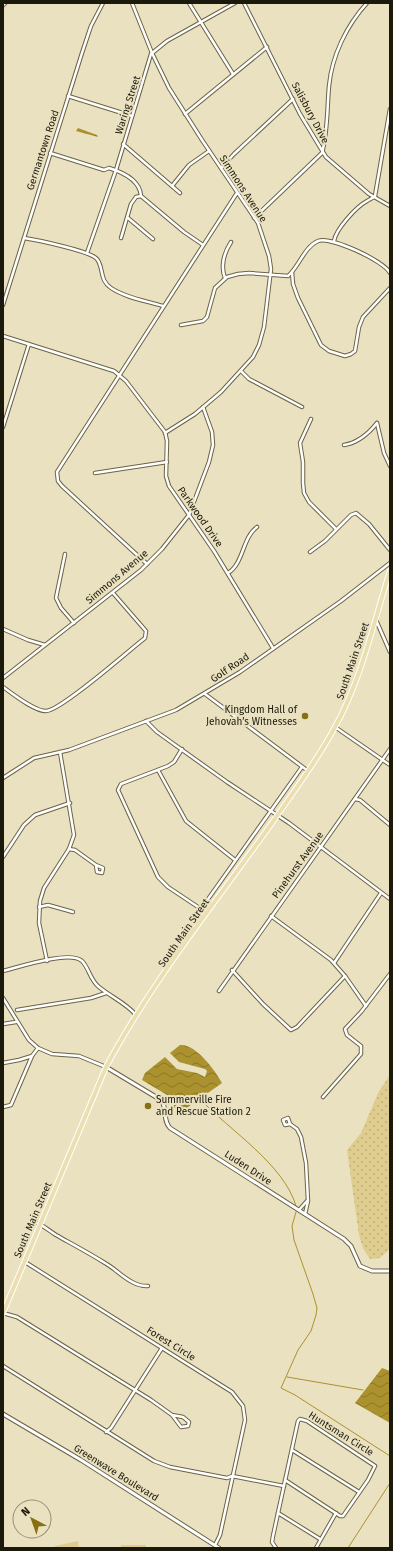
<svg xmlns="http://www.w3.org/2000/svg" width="393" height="1551" viewBox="0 0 393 1551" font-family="'Fira Sans',sans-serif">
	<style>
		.grass { fill: url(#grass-dots) }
		.pitch { fill: #decd8e }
		.water { fill: url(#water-waves) }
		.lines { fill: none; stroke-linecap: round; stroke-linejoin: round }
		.stream { stroke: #ab922f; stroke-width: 1 }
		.minor-casing { stroke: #6b6346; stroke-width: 4.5 }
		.tertiary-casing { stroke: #6b6346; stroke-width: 5 }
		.primary-casing { stroke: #fff; stroke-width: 6 }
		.minor { stroke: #fff; stroke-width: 2.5 }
		.tertiary { stroke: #fff; stroke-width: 3 }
		.primary { stroke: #ebdeaf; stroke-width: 4 }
		.poi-dot { fill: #877011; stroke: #eae1c0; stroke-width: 1.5 }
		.labels { text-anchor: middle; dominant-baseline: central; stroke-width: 4; stroke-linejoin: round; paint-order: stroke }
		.street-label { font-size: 10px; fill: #1b180c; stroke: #eae1c0 }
		.poi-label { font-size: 10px; fill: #1b180c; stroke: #eae1c0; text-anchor: end }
	</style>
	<defs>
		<pattern id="grass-dots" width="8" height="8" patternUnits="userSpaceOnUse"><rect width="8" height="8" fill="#decd8e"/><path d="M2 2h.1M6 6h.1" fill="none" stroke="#beaf79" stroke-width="1.8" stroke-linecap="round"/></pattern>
		<pattern id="water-waves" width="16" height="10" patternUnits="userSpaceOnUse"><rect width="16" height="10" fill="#ab922f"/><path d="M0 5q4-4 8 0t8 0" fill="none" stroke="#8a7626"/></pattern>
	</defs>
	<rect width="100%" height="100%" fill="#eae1c0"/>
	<polygon class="grass" points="390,1075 390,1249 380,1258 370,1259 363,1248 359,1235 347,1150 361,1133 379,1091"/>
	<g class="pitch">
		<polygon points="78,1541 79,1548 55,1548 55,1546"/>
		<rect x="121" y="1545" width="25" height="3"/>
	</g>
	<g class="water">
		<polygon points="78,128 97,135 98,137 76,131"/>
		<path d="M180,1045C195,1043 216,1071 222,1083L181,1112L178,1111L166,1100L167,1095L142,1080L145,1073L165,1057L177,1069L197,1073L205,1077L207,1071L205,1069L179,1062L170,1053Z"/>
		<polygon points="382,1368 390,1371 390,1423 355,1403"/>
	</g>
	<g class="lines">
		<g class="stream">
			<path d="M200,1099C229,1130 284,1164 296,1206"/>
			<polyline points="296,1212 292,1226 294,1240 313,1294 317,1308 316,1315 311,1331 298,1350 281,1388 295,1395 390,1456"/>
			<polyline points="287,1377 363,1390"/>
			<polyline points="348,1548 390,1483"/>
		</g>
		<defs>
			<g id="minor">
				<polyline points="132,3 152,53 169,88 202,140 258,223 269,256 271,269 264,327 259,345 253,357 221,392 195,414 165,433"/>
				<polyline points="189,3 233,74"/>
				<polyline points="244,3 300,114 326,157 369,194 390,206"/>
				<polyline points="68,96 132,116"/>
				<polyline points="185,114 267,47"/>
				<polyline points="123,144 180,193"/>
				<path d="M50,153L104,170L109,168C122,172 140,180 141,196L184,232L203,245"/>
				<polyline points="221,168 234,154 293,99"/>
				<polyline points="172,186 189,165 209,151"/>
				<polyline points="128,218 153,239"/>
				<path d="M254,218L322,153C328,131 327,108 329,86C332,55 347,25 367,3"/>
				<path d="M24,238C37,240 90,251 97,259C104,268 99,280 111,288C126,298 147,301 163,306"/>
				<polyline points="121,238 131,204 136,197 141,196"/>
				<path d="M334,241C336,229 356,207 367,201C370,199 373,198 375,196L390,109"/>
				<polyline points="87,253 116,170 151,54 167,41 235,3"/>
				<polyline points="292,272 293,284 298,298 321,345 329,351 345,356 351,354 355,351 359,327 363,317 390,288"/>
				<path d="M225,278C220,265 224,253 231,242"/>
				<polyline points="3,305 82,53 91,26 103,3"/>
				<path d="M181,325L203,321L207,317L215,288L227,277L238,274L249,273L288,276C299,267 304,247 318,241C331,236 384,261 390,273"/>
				<polyline points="3,336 114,371 126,381 165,432 167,441 166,476 169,486 214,551 273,648"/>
				<polyline points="241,371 249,379 302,407"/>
				<polyline points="311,419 300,443 303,462 303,483 304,493 309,502 336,529"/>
				<polyline points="377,423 384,453 390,466"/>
				<polyline points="3,427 29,344"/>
				<path d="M344,445C357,443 369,433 377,423"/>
				<polyline points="95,473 167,462"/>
				<polyline points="310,552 325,541 351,515 356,513 369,524 390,550"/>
				<polyline points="65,554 56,598 61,608 74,623"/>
				<polyline points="147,564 62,486 58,481 57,472 237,193"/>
				<path d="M228,573C244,563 242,538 257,527"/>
				<polyline points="376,620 390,652"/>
				<polyline points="3,629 28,640 45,645"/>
				<polyline points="3,678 141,570 162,549 189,515 209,462 213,445 212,432 203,407"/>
				<path d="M3,687C13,694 34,711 46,711C60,711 125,654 140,642L145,638L146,631L113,593"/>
				<polyline points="205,694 308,771"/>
				<polyline points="146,721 157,732 227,782 289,823 390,899"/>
				<polyline points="335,727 390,765"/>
				<polyline points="182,749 174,762 168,766 121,784 118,790 158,877 168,887 207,913"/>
				<polyline points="158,770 186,821 235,860"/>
				<polyline points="3,778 34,758 69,750 176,710 240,672 341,601 390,563"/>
				<polyline points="355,799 360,800 390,825"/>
				<polyline points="69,849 75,850 96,865 97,872 102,873 103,868 96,865"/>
				<polyline points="3,857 24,825 35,815 70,803"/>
				<polyline points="39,907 48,905 73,912"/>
				<polyline points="201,909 302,767"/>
				<polyline points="271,916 331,960 345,976 366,1006"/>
				<polyline points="47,961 39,923 40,901 44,888 69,849 74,835 60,752"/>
				<polyline points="334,963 381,893"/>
				<polyline points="232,970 263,1004 291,1030 297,1027 345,976"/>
				<path d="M3,971C19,967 69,950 82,961C89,968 90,980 99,987C111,997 126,1003 136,1015"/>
				<polyline points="219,991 390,749"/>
				<polyline points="3,998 29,1040 38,1048 52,1054 79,1056 106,1067"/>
				<polyline points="17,1010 91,998 106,993"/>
				<polyline points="3,1024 16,1022"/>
				<polyline points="32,1056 38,1048"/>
				<polyline points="3,1063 19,1060 32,1056 11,1105 3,1107"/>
				<polyline points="323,1097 361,1054 361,1046 347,1035 345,1029 361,1012 390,974"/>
				<polyline points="290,1124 285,1125 283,1120 288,1118 290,1124 297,1129 301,1137 306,1163 308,1201 305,1214"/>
				<polyline points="299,1210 307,1201"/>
				<path d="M32,1221C42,1224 48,1230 56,1235C72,1244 89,1253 105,1263C118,1270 131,1287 148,1286"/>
				<polyline points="25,1262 232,1392 243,1406 245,1420 220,1535 215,1545"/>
				<polyline points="3,1313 17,1317 151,1400 172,1415 181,1427 188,1426 189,1422 183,1417 172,1415"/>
				<polyline points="3,1366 154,1461 170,1467 227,1478 232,1476 284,1486"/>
				<polyline points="106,1432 111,1428 162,1348"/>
				<polyline points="292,1450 359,1492"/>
				<polyline points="278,1513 320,1539"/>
				<polyline points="276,1548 272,1542 273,1536 298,1421 300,1419 307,1421 375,1466 368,1480 343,1516 340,1516 285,1480"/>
				<polyline points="316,1548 336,1513"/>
			</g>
			<g id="tertiary">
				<polyline points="3,5 5,3"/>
				<path d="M106,1067L161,1100C168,1108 162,1120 170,1128L344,1239L351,1246L360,1266L372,1271H390"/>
				<polyline points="3,1414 81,1460 219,1548"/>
			</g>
			<path id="primary" d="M3,1313L106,1067C152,981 215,903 272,823C294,791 317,761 335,727C362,678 373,624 390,571"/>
		</defs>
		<use href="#minor" class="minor-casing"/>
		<use href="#tertiary" class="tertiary-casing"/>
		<use href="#primary" class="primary-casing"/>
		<use href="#minor" class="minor"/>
		<use href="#tertiary" class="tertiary"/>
		<use href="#primary" class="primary"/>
	</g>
	<g class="poi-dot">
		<circle cx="305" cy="716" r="4"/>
		<circle cx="148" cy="1106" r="4"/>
	</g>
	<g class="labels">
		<g class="street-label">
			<text transform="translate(128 105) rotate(-72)">Waring Street</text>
			<text transform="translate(310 113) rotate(62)">Salisbury Drive</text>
			<text transform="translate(43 150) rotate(-72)">Germantown Road</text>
			<text transform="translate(243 189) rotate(57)">Simmons Avenue</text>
			<text transform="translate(200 517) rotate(55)">Parkwood Drive</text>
			<text transform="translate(117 577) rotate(-40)">Simmons Avenue</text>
			<text transform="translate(353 661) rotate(-71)">South Main Street</text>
			<text transform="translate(230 668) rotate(-34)">Golf Road</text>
			<text transform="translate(298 865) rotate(-54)">Pinehurst Avenue</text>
			<text transform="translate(184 933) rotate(-55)">South Main Street</text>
			<text transform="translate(248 1168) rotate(33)">Luden Drive</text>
			<text transform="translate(33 1220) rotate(-67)">South Main Street</text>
			<text transform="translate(171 1344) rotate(32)">Forest Circle</text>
			<text transform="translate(341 1434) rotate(32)">Huntsman Circle</text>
			<text transform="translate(116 1473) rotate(32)">Greenwave Boulevard</text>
		</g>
		<g class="poi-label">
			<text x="297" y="710">Kingdom Hall of<tspan x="297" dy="12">Jehovah’s Witnesses</tspan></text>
			<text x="156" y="1100" text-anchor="start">Summerville Fire<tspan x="156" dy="12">and Rescue Station 2</tspan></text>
		</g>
	</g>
	<rect width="393" height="1551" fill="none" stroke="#1b180c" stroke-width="8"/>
	<g transform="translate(32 1519) rotate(319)"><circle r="19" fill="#eae1c0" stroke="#979178"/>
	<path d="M0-3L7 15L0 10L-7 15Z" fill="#877011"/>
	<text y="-6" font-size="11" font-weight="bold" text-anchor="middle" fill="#1b180c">N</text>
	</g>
</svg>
